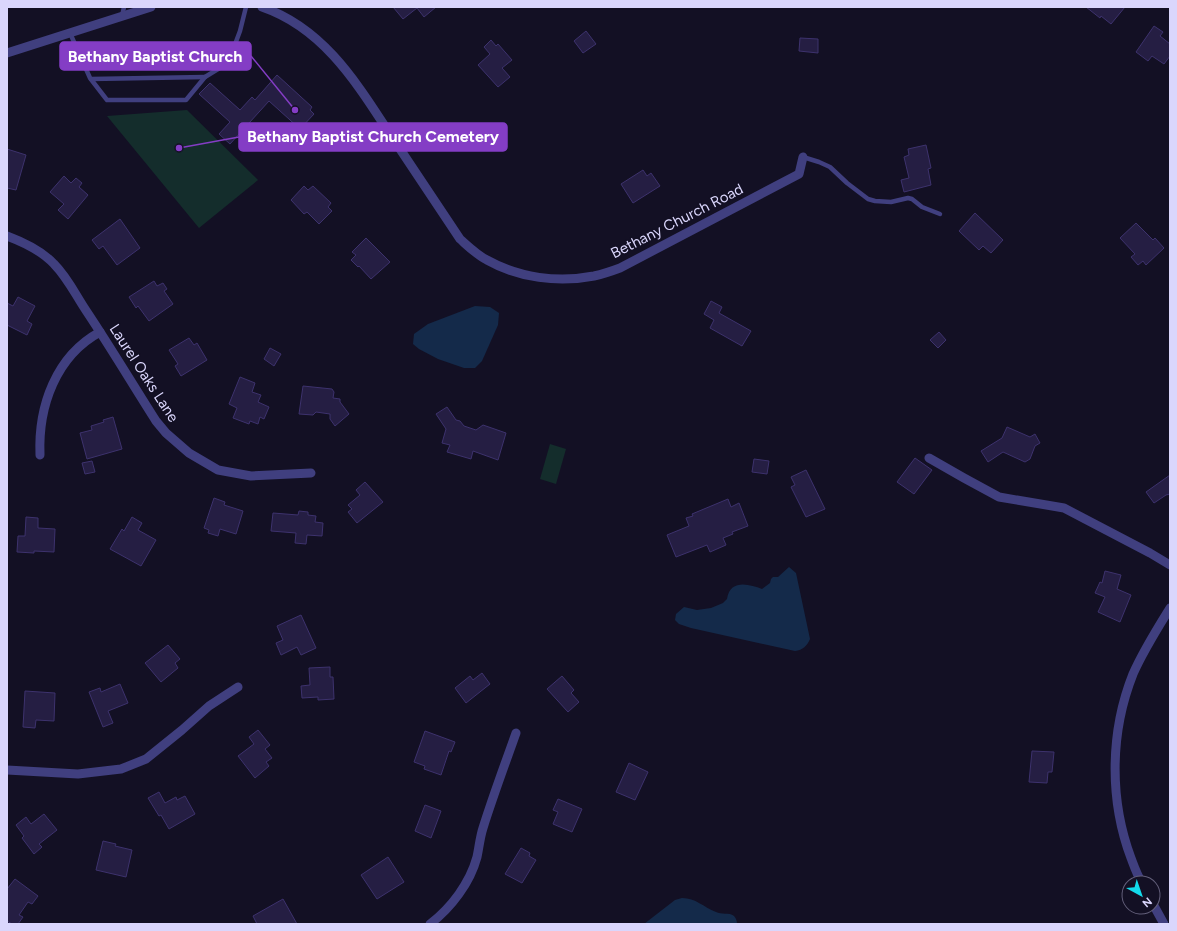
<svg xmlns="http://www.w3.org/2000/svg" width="1177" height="931" viewBox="0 0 1177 931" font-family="Figtree,sans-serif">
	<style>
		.green { fill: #142d2c }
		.water { fill: #142a4a }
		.building { fill: #251e43; stroke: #3d326d }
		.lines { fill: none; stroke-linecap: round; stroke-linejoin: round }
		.lane { stroke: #403f7f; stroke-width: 4.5 }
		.street { stroke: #403f7f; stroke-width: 9 }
		.labels { text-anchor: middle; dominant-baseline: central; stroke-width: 3; stroke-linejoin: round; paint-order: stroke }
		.street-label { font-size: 15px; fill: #dad6fc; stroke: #131024 }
		.leader { fill: none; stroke: #843dc5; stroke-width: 1.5 }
		.callout-dot { fill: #843dc5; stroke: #131024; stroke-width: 1.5 }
		.callout { fill: #843dc5; stroke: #843dc5; stroke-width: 1.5 }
		.callout-label { font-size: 16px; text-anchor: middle; font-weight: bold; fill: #fff }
	</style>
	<rect width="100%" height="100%" fill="#131024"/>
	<g class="green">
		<polygon points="187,110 258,180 199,228 107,116"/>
		<polygon points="550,444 566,449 556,484 540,479"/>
	</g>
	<g class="water">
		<polygon points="475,306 490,307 499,313 498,325 482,361 475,368 464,368 438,359 419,349 413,344 414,334 428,324"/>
		<path d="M789,567L796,573L810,639C807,646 803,650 795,651L691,628L679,624L675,620L676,614L684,607L697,610L711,608L723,603L727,599C730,579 749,584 762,589L770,583L771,579L773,577H778Z"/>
		<path d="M682,898C696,898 703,907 716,912C721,915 729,912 734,916C736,918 737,921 737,924H644L675,900Z"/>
	</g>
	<g class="building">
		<polygon points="393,7 436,7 424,17 417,8 403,19"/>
		<polygon points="1086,7 1125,7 1111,24 1101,16 1100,18"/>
		<polygon points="1154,26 1163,32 1160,36 1170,44 1170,56 1164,64 1152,56 1148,61 1136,52"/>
		<polygon points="586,31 596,44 583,53 574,41"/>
		<polygon points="800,38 818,39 818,53 799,51"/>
		<polygon points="491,40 496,46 498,44 512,60 502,68 510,77 498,87 478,65 490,54 484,47"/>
		<polygon points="277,75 312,107 310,110 314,114 300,129 269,101 230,144 219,134 230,122 199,94 210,83 240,110 252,97 255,100"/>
		<polygon points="926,145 931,168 928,169 931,185 904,192 901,180 909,178 904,157 909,155 908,149"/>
		<polygon points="7,149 26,155 16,190 7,188"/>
		<polygon points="643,170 647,176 651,173 660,186 633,203 621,184"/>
		<polygon points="64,176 71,183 76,178 82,183 79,187 88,195 68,219 58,210 64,204 50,192"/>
		<polygon points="304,186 308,190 313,186 331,203 328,207 332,211 319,224 307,212 304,214 291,200"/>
		<polygon points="975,213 1003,240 991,253 983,246 979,250 959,231"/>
		<polygon points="120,219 140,248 117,265 103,246 99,249 92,240"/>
		<polygon points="1136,223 1153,240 1155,238 1164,248 1146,265 1143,261 1138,265 1131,257 1135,254 1120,238"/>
		<polygon points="366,238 390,262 371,279 359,266 358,267 351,260 356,255 352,252"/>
		<polygon points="154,281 157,286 163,283 167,289 164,291 173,304 149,321 138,306 136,308 129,297"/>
		<polygon points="18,297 35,306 27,321 32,324 27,335 7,325 7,303 13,306"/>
		<polygon points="711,301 722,307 719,313 751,331 742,346 710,328 714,320 704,314"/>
		<polygon points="939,332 946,340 938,348 930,340"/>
		<polygon points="189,338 194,345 197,343 207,360 181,376 175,366 178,364 169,350"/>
		<polygon points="270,348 281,354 274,366 264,359"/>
		<polygon points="240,377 255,383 252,392 261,395 258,402 269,407 264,419 260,417 258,424 250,421 249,424 233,418 237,408 229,404"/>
		<polygon points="303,386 332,389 334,392 333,398 340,399 340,402 349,414 335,426 330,419 330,414 316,412 313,415 299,414"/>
		<polygon points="447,407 456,420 460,421 464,426 476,430 483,425 506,433 498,460 473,451 471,459 447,452 450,445 442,443 446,429 436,414"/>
		<polygon points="113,417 122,449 87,459 80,433 92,430 91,426 104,422 103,420"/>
		<polygon points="1007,427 1030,437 1035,434 1040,443 1035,446 1030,459 1025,462 1003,452 988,462 981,451 1002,438"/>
		<polygon points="915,458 932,470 914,494 897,482"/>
		<polygon points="754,459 769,461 767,474 752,472"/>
		<polygon points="92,461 95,472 85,474 82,463"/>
		<polygon points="806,470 825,509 806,517 791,487 795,485 791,477"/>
		<polygon points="1170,475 1170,494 1166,495 1154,503 1146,492"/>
		<polygon points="365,482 383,502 357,523 348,512 352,509 348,505 360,495 356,490"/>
		<polygon points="214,498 225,502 224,505 243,511 236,534 220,529 218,536 208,533 209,530 204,528"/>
		<polygon points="728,499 731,507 739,503 748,526 732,532 733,534 723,538 726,545 710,552 707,545 676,557 667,535 689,526 686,518 693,516 692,514"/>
		<polygon points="299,511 308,512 308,515 316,516 315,522 323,523 322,536 307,535 306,544 295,543 296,533 271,531 273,513 298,515"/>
		<polygon points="26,517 38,518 38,528 55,529 54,552 34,551 34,553 17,552 18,536 25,536"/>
		<polygon points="132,517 142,523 138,530 156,540 141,566 110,549 122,529 124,531"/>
		<polygon points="1105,571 1121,575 1117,589 1131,595 1120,622 1098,612 1105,597 1095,593 1100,582 1102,583"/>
		<polygon points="301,615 316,648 301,655 297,647 281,655 276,643 283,640 277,626"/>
		<polygon points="168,645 180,659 175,663 178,668 161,682 145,663"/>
		<polygon points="330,667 330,677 333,677 334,699 318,700 318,697 302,698 301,686 310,685 309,668"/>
		<polygon points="482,673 490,684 466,703 455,688 470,676 473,680"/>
		<polygon points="562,676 574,690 571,693 579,702 568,712 547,689"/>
		<polygon points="120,684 128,703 108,711 113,723 103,727 89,692 100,688 101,692"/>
		<polygon points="25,691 55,693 54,721 36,720 35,728 23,727"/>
		<polygon points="258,730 270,745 265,749 272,758 266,762 269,766 255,778 238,756 254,744 249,737"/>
		<polygon points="425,731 455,742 451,752 449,751 441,775 424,769 425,766 414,762"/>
		<polygon points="1032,751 1054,752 1052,772 1048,772 1047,783 1029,782"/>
		<polygon points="629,763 648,772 635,800 616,792"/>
		<polygon points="159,792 165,803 176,797 177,800 185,796 195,814 169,829 161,815 159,816 148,798"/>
		<polygon points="558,799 582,809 572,832 553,824 558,812 553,810"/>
		<polygon points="425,805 441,811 431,838 415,831"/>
		<polygon points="44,814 57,830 39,844 42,847 34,854 22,838 24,836 16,825 26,817 31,824"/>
		<polygon points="103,841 116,844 115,846 132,850 126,877 96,870"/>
		<polygon points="521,848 530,853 529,856 536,860 522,883 505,874"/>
		<polygon points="388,857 404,882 377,899 361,875"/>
		<polygon points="15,879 38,896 32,904 28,902 19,915 23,917 18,924 12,924 7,921 7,889"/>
		<polygon points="283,899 297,924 257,924 253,916"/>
	</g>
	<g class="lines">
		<g class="lane">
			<polyline points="122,16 124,7"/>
			<polyline points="70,33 90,78 107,100 186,100 205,77 223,66 231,55 240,31 246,7"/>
			<polyline points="91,79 205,77"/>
			<polyline points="803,157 819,162 830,167 847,183 868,199 875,201 891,202 908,198 912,199 922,207 940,214"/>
		</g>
		<g class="street">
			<path d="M262,7C326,29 359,87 394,140C416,173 438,206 460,239C469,247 477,255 487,260C519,278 558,283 594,276C603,274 612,271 620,268L799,174L803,157"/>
			<polyline points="7,53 151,7"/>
			<path d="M7,236C23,242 42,251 54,264C68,278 76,296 87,312C111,348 133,385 156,421L166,433L189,453L218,470L251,476L311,473"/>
			<path d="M40,455C38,406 56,356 100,332"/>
			<polyline points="929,458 964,478 999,497 1064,508 1150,553 1170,565"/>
			<polyline points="7,770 78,774 121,769 146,759 182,730 209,706 238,687"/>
			<path d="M1142,883C1137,875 1134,866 1131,858C1109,799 1110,732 1133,674C1143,651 1157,629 1170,608"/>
			<polyline points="1153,904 1164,924"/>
			<path d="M430,924C451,908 470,883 477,857C479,848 480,837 483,828C493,796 505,764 516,733"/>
		</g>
	</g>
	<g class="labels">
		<g class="street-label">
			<text transform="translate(677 221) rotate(-27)">Bethany Church Road</text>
			<text transform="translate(144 373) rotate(57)">Laurel Oaks Lane</text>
		</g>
	</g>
	<path class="leader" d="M295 110L251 56M179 148L239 137"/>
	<g class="callout-dot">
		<circle cx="295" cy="110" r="4"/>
		<circle cx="179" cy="148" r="4"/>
	</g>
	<g class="callout">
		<rect x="60" y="42" width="191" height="28" rx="4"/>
		<rect x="239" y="123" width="268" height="28" rx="4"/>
	</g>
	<g class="callout-label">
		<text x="155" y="62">Bethany Baptist Church</text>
		<text x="373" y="142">Bethany Baptist Church Cemetery</text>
	</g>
	<rect width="1177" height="931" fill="none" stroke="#dad6fc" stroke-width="16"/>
	<g transform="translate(1141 895) rotate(140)"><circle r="19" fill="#131024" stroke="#635f7a"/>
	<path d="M0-3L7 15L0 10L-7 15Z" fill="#13daeb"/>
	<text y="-6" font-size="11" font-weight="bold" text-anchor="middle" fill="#dad6fc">N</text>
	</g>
</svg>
